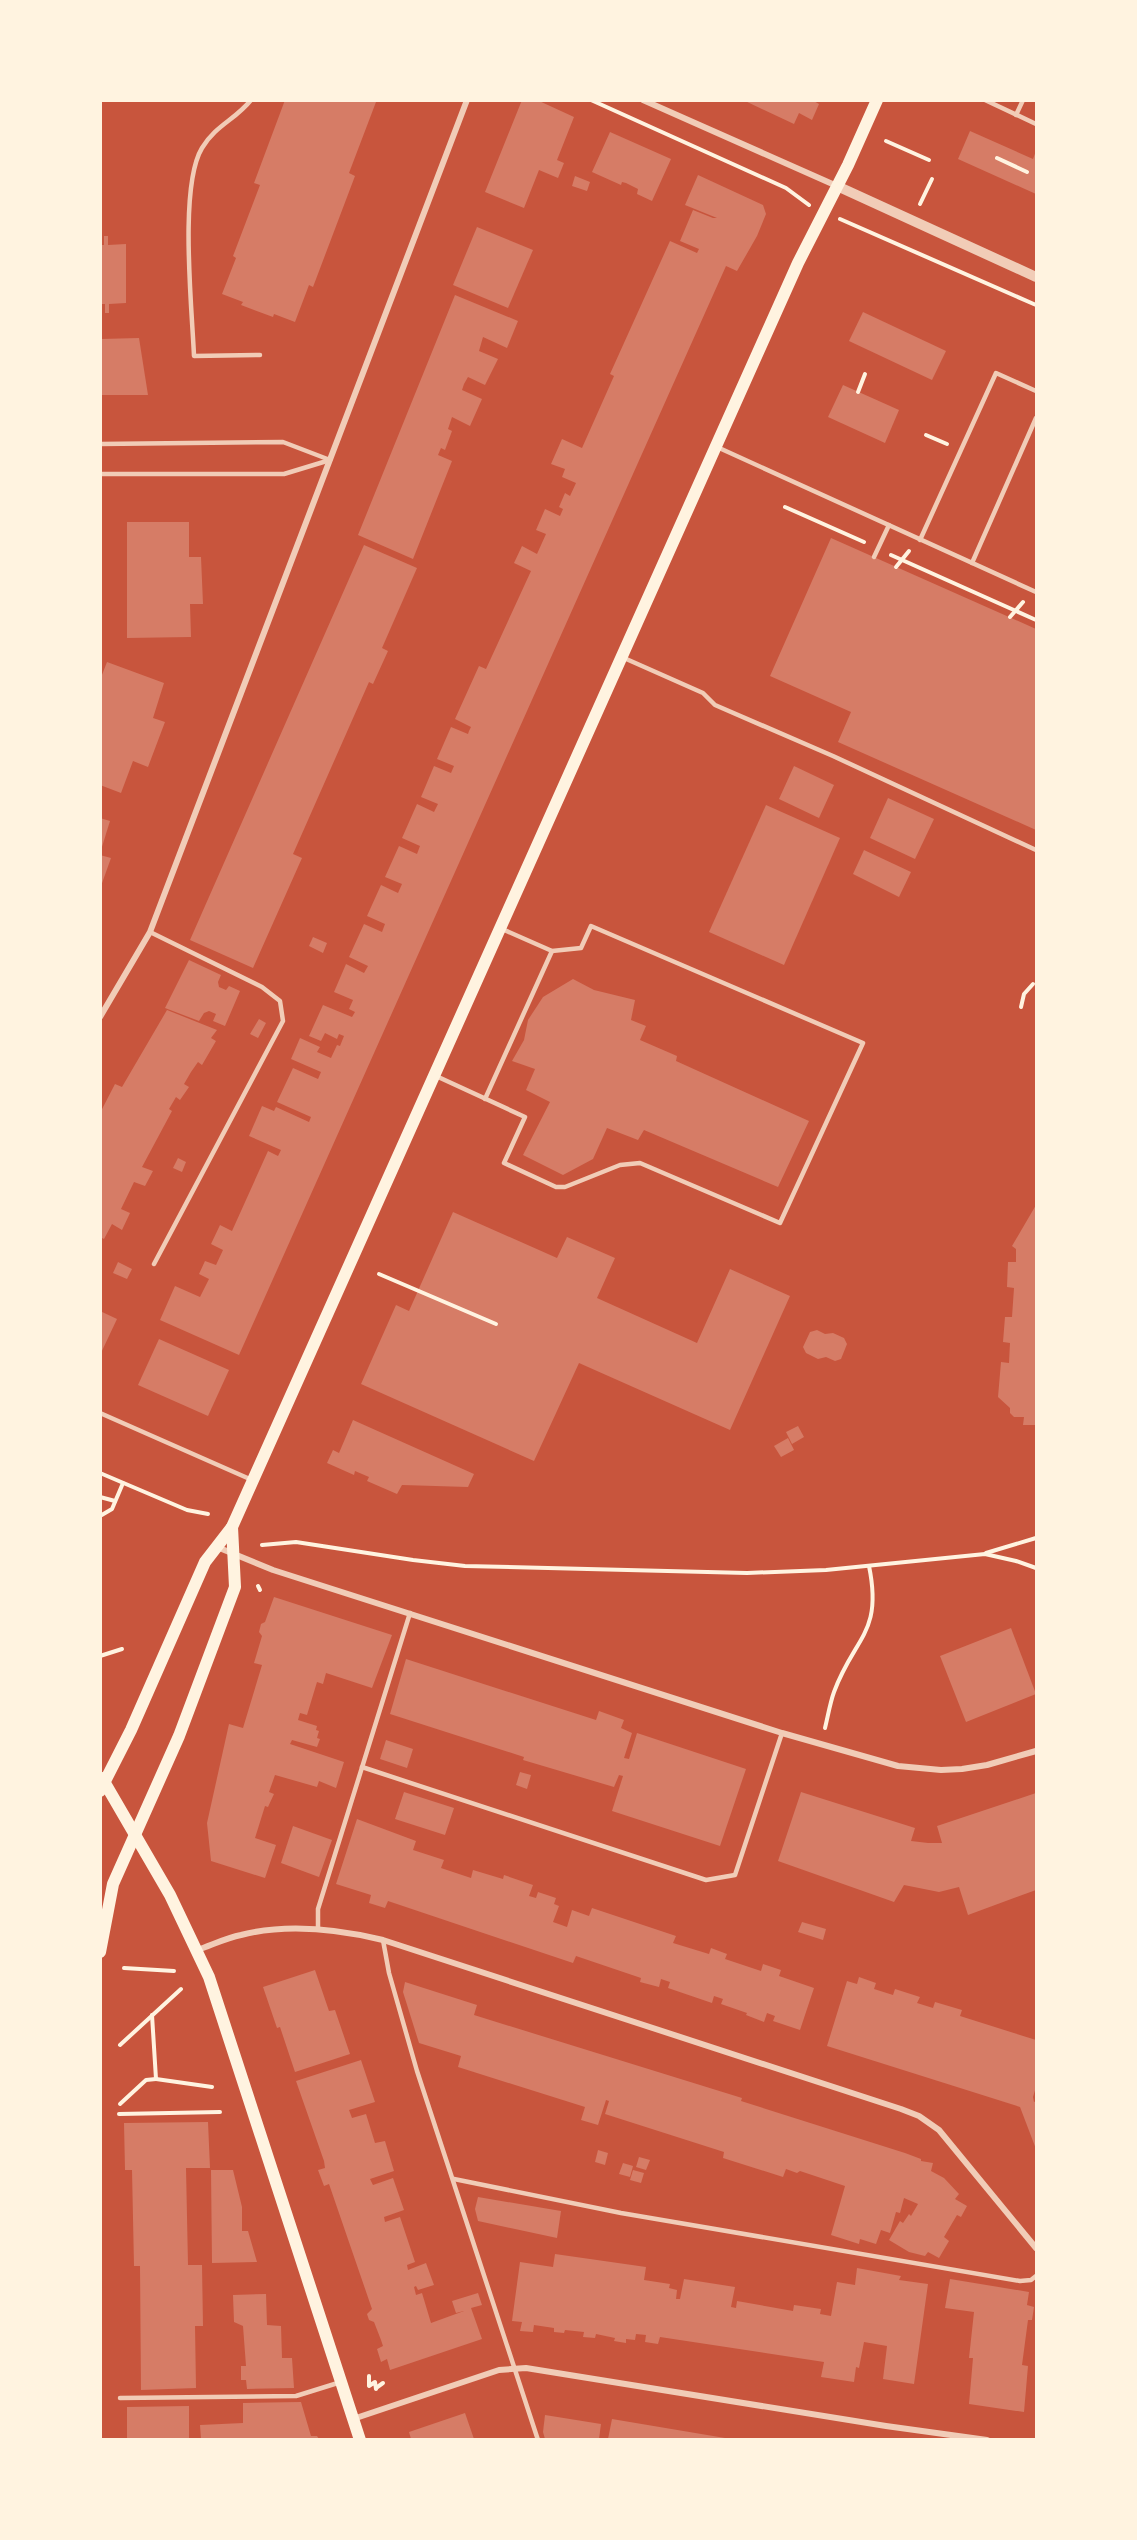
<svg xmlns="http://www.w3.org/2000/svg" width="1137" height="2540" viewBox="0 0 1137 2540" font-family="'Archivo Narrow',sans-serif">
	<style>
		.building { fill: #d67c66 }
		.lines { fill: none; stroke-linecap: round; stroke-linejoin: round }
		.path { stroke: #fff3e0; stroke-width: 4 }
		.service { stroke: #f1ccb7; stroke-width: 4.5 }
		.minor { stroke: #f1ccb7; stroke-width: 6 }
		.tertiary { stroke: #f1ccb7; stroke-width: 10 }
		.secondary { stroke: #fff3e0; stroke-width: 12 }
	</style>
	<rect width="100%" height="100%" fill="#c8553d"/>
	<g class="building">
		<polygon points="285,100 376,102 349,173 355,176 313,287 309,285 295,322 274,314 273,317 241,305 243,302 222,294 236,258 233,256 260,185 254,183"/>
		<polygon points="522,100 537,100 574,117 557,160 564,163 558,178 539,170 524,208 485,192"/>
		<polygon points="743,100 812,100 819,104 812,120 799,113 794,124"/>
		<polygon points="970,131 1033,159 1036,151 1036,194 958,159"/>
		<polygon points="610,132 671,159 652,201 637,194 638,189 626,183 622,182 621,185 592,172"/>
		<polygon points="698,175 763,205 766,214 757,236 737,271 726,266 239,1355 160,1320 175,1286 200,1297 209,1279 199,1274 205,1261 216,1265 223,1250 211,1244 220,1225 232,1231 268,1151 278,1156 281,1150 249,1136 262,1106 274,1111 276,1107 309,1122 311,1117 277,1102 293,1068 318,1079 321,1072 291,1059 300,1038 320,1047 317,1052 331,1058 337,1045 340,1046 344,1036 339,1034 337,1039 325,1033 321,1041 309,1036 323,1005 352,1017 355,1012 349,1009 353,1000 334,992 346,964 364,973 368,966 349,957 364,924 382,932 385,924 367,916 381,885 398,893 402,884 385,877 399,846 417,854 420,846 402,838 417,804 434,812 438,804 421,797 434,766 451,773 454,766 437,759 451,727 468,734 469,731 471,727 455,719 479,666 486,669 531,571 514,563 522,546 537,554 546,534 536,530 545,509 560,516 563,509 559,507 565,493 570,496 576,483 562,477 565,469 551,464 562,439 582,448 614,376 610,374 670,241 697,253 699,249 680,241 693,210 713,218 717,218 685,205"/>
		<polygon points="575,176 590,182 587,191 572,186"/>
		<polygon points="477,227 533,250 508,308 453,285"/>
		<polygon points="104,236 108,236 108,245 126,244 126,303 109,304 109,313 105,313 105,304 100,304 100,245 104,245"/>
		<polygon points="455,295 518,321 507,348 483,337 479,351 498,359 485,385 468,377 464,384 462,390 482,399 470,426 452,417 448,429 452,431 445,450 441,448 438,455 452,461 413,559 358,535"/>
		<polygon points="863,312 946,351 932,380 849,341"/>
		<polygon points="139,338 148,395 100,395 101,339"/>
		<polygon points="843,385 899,410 885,443 828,417"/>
		<polygon points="127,522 189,522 189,557 201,557 203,604 190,604 191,637 127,638"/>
		<polygon points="831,538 1036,629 1036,830 838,742 851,712 770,676"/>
		<polygon points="364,545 417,568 382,648 388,651 373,684 369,682 293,854 302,858 253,968 190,940"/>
		<polygon points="107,662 164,683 153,718 165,722 148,767 133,761 121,793 100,785 100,680"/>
		<polygon points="794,766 834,785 819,818 779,799"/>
		<polygon points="888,798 934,819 915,859 870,838"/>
		<polygon points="766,805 840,838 784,965 709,932"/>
		<polygon points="100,818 110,821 101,850 100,850"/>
		<polygon points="864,850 911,872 899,897 853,874"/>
		<polygon points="100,855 111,858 101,886 100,886"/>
		<polygon points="313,937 327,943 323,953 309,946"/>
		<polygon points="189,960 221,975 218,982 219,987 226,990 229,986 240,991 225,1026 213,1021 216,1014 209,1011 204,1013 199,1021 165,1008"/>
		<polygon points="573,979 594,990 635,1000 631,1020 646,1026 640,1040 677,1056 676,1061 809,1121 778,1187 644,1130 638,1140 607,1128 593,1159 563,1175 523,1155 550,1102 526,1090 535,1069 512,1061 524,1040 528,1020 543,997"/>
		<polygon points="167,1010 217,1030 211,1038 216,1041 202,1065 198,1062 191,1072 184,1084 189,1087 180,1100 176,1097 169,1109 172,1111 142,1167 153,1171 145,1186 134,1182 121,1209 130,1213 122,1230 112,1224 104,1239 100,1237 100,1113 115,1084 122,1087"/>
		<polygon points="259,1019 266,1023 258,1038 250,1034"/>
		<polygon points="178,1158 186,1162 182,1172 173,1168"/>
		<polygon points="1036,1205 1036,1425 1023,1425 1024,1417 1014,1417 1010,1413 1010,1408 998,1397 1001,1362 1009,1363 1010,1343 1003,1342 1005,1317 1012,1317 1014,1288 1007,1287 1008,1262 1016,1262 1016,1249 1012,1246"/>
		<polygon points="453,1212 557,1258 567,1237 615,1258 597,1298 697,1343 730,1269 790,1296 730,1430 579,1363 534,1461 361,1384 396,1305 409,1311"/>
		<polygon points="118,1262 132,1269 127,1279 113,1273"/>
		<polygon points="100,1311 117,1319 100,1355"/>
		<polygon points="817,1330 825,1334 833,1333 844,1338 847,1344 841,1359 835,1361 826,1357 818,1359 806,1353 803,1347 810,1332"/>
		<polygon points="159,1339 229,1370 208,1416 138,1385"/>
		<polygon points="353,1420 474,1474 468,1487 402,1485 397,1494 367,1481 369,1477 355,1471 354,1475 327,1463 333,1450 339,1453"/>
		<polygon points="798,1426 804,1437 792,1444 786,1432"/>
		<polygon points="788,1438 794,1450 781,1457 774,1446"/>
		<polygon points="274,1597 392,1635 372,1688 326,1673 323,1684 317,1682 307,1715 300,1713 298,1720 317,1726 316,1730 319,1731 317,1738 320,1739 317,1747 292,1740 290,1744 344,1762 336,1788 319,1781 317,1787 275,1775 269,1792 274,1794 268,1807 265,1806 255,1838 276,1845 265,1878 211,1861 207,1823 229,1724 243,1728 262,1665 254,1663 262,1636 259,1632 261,1624 265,1622"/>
		<polygon points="1011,1628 1036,1694 966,1722 940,1656"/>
		<polygon points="406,1659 596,1720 599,1711 624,1720 621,1728 632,1733 624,1758 629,1759 637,1733 746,1769 720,1846 612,1811 623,1776 619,1775 614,1787 523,1760 524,1757 390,1714"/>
		<polygon points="386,1740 413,1749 407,1768 380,1759"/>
		<polygon points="520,1772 531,1775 527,1789 516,1785"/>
		<polygon points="404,1792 454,1808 445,1835 395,1819"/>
		<polygon points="801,1792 915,1828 911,1841 928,1843 942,1843 937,1826 1036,1793 1036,1890 968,1915 959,1887 939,1892 904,1885 894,1902 778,1861"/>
		<polygon points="357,1819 416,1841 413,1850 444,1860 441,1868 471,1878 473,1870 503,1879 504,1875 533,1885 529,1896 536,1898 538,1892 556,1898 554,1904 559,1906 553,1922 567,1927 572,1910 589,1916 592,1908 676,1936 673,1943 709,1954 711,1948 727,1954 725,1959 761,1971 763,1964 781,1970 779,1976 814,1988 800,2030 773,2021 775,2016 767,2013 764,2022 746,2015 747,2013 721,2004 723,1999 714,1996 712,2003 668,1988 670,1982 661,1979 659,1987 640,1982 641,1978 576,1956 573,1963 388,1901 385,1908 369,1903 371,1895 336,1884"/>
		<polygon points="293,1826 332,1840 319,1877 281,1863"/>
		<polygon points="802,1922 826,1929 823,1940 798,1932"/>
		<polygon points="315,1970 329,2011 335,2010 350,2054 295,2072 280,2027 277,2028 263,1987"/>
		<polygon points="859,1977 876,1983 874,1989 893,1995 895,1989 920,1997 917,2003 933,2008 935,2002 962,2010 960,2016 1036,2040 1036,2087 1033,2097 1034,2102 1036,2101 1036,2149 1020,2107 827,2046 847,1981 857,1984"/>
		<polygon points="405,1982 477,2005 474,2015 742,2098 741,2101 905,2153 921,2159 921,2161 933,2163 931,2171 944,2178 959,2194 955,2199 967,2206 961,2217 957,2215 944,2237 949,2241 939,2258 928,2252 925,2256 909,2252 889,2240 900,2221 903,2223 909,2214 911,2216 918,2204 904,2198 900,2213 896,2212 890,2233 881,2230 876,2244 860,2239 859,2244 831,2235 845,2186 800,2171 797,2173 786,2169 783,2177 723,2158 724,2152 605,2114 609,2101 606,2100 598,2125 581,2120 585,2107 458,2067 461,2056 419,2043 403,1992"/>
		<polygon points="361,2060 375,2102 349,2110 352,2118 366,2114 375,2143 385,2141 394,2171 370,2179 373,2185 393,2178 404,2210 384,2217 385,2222 400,2217 415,2262 407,2265 408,2270 426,2263 434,2285 418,2290 416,2286 414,2287 416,2295 422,2293 431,2323 464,2311 456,2313 452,2301 478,2293 482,2305 471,2308 482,2339 390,2370 387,2359 381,2362 377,2349 383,2346 381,2340 374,2322 369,2320 367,2314 372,2309 329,2184 324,2186 318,2170 325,2168 324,2161 296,2081"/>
		<polygon points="208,2122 210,2168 186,2168 188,2265 202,2265 203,2326 195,2326 196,2388 141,2390 140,2266 134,2266 132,2170 125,2170 124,2123"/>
		<polygon points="598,2150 608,2153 605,2165 595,2162"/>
		<polygon points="639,2157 650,2160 646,2170 636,2167"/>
		<polygon points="623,2163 633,2166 630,2177 619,2174"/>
		<polygon points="211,2170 233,2170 242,2207 242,2231 248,2231 257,2262 212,2263"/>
		<polygon points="633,2170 644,2173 641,2183 630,2180"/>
		<polygon points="478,2197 561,2211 557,2238 478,2221 475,2209"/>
		<polygon points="555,2254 646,2267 644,2280 670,2284 669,2288 677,2290 676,2299 680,2299 684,2279 735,2287 731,2307 736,2308 737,2301 793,2311 794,2305 821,2309 820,2314 831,2316 837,2282 855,2285 857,2268 901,2276 899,2280 928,2284 914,2384 883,2379 887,2346 864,2342 859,2368 856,2367 854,2382 821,2377 824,2362 660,2337 658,2344 645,2342 646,2335 636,2334 635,2340 626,2339 626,2343 614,2341 615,2338 596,2334 595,2338 583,2337 584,2332 565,2330 564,2333 554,2332 554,2328 534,2325 533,2332 520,2331 522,2322 512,2321 520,2262 553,2267"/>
		<polygon points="950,2279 1029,2292 1027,2305 1034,2307 1032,2320 1028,2320 1022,2365 1028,2366 1024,2412 969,2404 973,2358 969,2358 974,2312 945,2308"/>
		<polygon points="266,2294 267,2325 281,2326 282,2358 292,2358 294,2388 247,2389 246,2380 241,2380 241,2366 246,2366 243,2326 234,2322 233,2295"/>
		<polygon points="301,2402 311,2436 317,2436 319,2439 201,2439 200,2425 243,2423 243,2403"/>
		<polygon points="189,2406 189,2439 127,2439 127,2407"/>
		<polygon points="465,2413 474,2439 411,2439 409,2432"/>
		<polygon points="545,2415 601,2424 599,2439 545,2439 543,2432"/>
		<polygon points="612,2419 725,2438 725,2439 608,2439"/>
	</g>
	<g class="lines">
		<g class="path">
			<polyline points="591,100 786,188 809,205"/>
			<polyline points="886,141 929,160"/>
			<polyline points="997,158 1027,172"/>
			<polyline points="920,204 932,179"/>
			<polyline points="840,219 1036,305"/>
			<polyline points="858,392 865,374"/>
			<polyline points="926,435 947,444"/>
			<polyline points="785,507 864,542"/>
			<polyline points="891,555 1036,620"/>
			<polyline points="896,567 909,551"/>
			<polyline points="1010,617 1023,602"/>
			<polyline points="1021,1007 1024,994 1033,984"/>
			<polyline points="379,1274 496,1324"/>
			<polyline points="100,1473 187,1510 208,1514"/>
			<polyline points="100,1497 115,1501"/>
			<polyline points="100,1516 112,1509 123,1483"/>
			<polyline points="262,1545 296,1542 413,1560 465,1566 747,1573 826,1570 985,1554 1016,1561 1036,1568"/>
			<polyline points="986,1553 1036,1538"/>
			<polyline points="258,1586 260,1590"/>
			<polyline points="100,1656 122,1649"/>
			<path d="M825,1728C828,1716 830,1703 834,1692C854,1637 883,1634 869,1566"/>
			<polyline points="124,1968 174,1971"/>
			<polyline points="152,2015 156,2079 212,2087"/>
			<polyline points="120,2045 181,1989"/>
			<polyline points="120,2104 146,2080 156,2079"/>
			<polyline points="119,2114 220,2112"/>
			<polyline points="369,2376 369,2385"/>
			<polyline points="369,2386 375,2382 376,2389"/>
			<polyline points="376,2388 383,2383"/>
		</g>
		<g class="service">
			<path d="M251,100C235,120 216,125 202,148C179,186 192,308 194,356L260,355"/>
			<polyline points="985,100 1036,124"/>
			<polyline points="1016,115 1023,100"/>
			<polyline points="100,444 283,442 330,460"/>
			<polyline points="717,447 1036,592"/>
			<polyline points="100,474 284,474 330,460"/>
			<polyline points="920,540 996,373 1036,391"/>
			<polyline points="874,557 889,525"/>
			<polyline points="972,563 1036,418"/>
			<polyline points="624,658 703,693 715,705 833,756 1036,850"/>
			<polyline points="150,932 262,987 280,1001 283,1021 154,1264"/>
			<polyline points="436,1076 525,1117 504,1163 556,1187 565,1187 620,1165 640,1163 780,1223 863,1043 591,926 581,948 552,951 502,929"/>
			<polyline points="485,1099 552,951"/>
			<polyline points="100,1413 252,1480"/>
			<polyline points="362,1767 706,1880 735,1875 782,1733"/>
			<polyline points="318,1928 318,1909 410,1613"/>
			<polyline points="383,1940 389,1973 417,2071 538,2440"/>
			<polyline points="454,2179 621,2213 1020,2281 1031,2280 1036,2276"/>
			<polyline points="120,2398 296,2396 341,2382"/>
		</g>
		<g class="minor">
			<polyline points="643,100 837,186"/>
			<polyline points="100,1017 150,932 467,100"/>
			<polyline points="217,1547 273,1570 782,1733 898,1766 941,1770 962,1769 987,1765 1036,1751"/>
			<path d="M197,1950C212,1945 226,1938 241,1935C288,1923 337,1929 383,1940L901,2109L919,2116L939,2130L1036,2248"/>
			<polyline points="353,2419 499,2370 526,2368 886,2426 987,2440"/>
		</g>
		<polyline class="tertiary" points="837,186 1036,277"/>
		<g class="secondary">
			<polyline points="102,1778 170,1895 209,1977 360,2440"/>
			<polyline points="100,1791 131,1730 205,1562 232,1527 798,263 848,165 877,100"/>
			<polyline points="100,1952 113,1884 179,1736 235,1587 232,1527"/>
		</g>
	</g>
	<rect width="1137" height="2540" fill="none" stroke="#fff3e0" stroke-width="204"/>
</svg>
